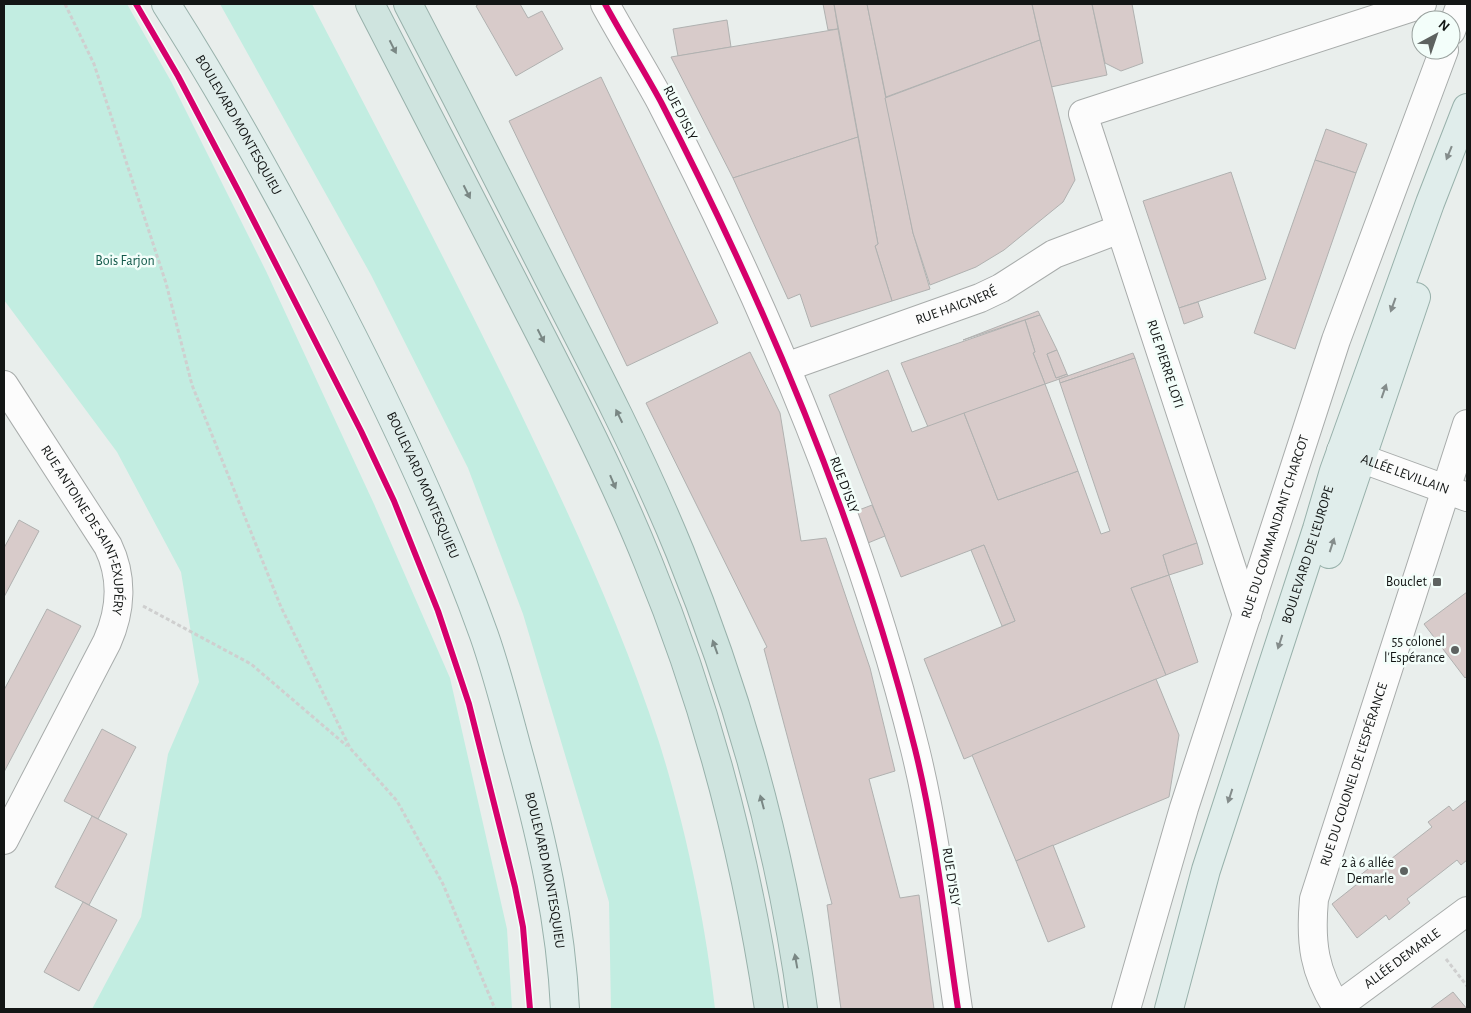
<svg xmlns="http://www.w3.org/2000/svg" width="1471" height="1013" viewBox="0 0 1471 1013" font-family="'Alegreya Sans',sans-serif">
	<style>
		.green { fill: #c2ede1 }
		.building { fill: #d8cbca; stroke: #b0b1b0 }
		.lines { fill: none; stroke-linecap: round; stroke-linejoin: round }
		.minor-casing { stroke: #a8acab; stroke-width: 30 }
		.major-casing { stroke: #98b1ab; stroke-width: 30 }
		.highway-casing { stroke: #98b1ab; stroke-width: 30 }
		.path { stroke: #cfcfcf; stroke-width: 3; stroke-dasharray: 4 2.5; stroke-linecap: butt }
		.minor { stroke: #fcfcfc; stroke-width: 28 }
		.major { stroke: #e0edeb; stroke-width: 28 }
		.highway { stroke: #cfe4df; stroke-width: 28 }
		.cycleway-casing { stroke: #f3fefa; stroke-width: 9 }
		.cycleway { stroke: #d6006c; stroke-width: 6 }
		.oneway { fill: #7a8784 }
		.oneway2 { fill: #848c8b }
		.poi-dot { fill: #5e6260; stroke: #f3fefa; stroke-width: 2 }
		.labels { text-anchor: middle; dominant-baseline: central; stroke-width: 5; stroke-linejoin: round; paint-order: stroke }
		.street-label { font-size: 14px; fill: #131615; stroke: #f3fefa }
		.park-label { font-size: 14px; fill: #12594a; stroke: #f3fefa }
		.poi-label { font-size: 14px; fill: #131615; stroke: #f3fefa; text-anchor: end }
	</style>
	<rect width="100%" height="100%" fill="#e9eeec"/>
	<g class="green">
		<polygon points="4,4 127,4 172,83 266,271 374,504 450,678 507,929 512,1009 92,1009 141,917 168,754 199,682 181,572 117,452 4,300"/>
		<path d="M220,4H312C379,132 445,259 509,389C564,503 620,621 659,742C685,825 706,923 715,1009H611L609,902L523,614L468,468L371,275Z"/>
	</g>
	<g class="building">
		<polygon points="479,4 520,4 528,18 542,11 563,49 516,76 476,6"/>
		<polygon points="823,4 834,4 838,29 828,30"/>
		<polygon points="834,4 867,4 913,233 930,289 892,301 875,246 878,244"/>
		<polygon points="867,4 1032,4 1040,40 886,97"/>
		<polygon points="1032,4 1092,4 1107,75 1051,87"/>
		<polygon points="1092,4 1132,4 1143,63 1121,71 1105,63"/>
		<polygon points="727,20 731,47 678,56 673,29"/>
		<polygon points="838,29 858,137 733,178 671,57"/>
		<polygon points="1040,40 1075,180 1063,202 1004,250 976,267 930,285 913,233 885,98"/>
		<polygon points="601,77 718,323 627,366 509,121"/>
		<polygon points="1326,129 1367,144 1356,173 1315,160"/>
		<polygon points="858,137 878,244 875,246 892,301 811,327 800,294 788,299 733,178"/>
		<polygon points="1315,160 1356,173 1295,349 1254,333"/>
		<polygon points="1231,172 1266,279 1179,308 1143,201"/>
		<polygon points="1198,302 1203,317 1184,324 1179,308"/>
		<polygon points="1038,311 1040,315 963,340"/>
		<polygon points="1040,315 1057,350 1047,354 1056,378 1067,374 1068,376 1045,384 1033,353 1035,352 1025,320"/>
		<polygon points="1025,320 1035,352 1033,353 1045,384 928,427 901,363"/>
		<polygon points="1057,350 1067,374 1056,378 1047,354"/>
		<polygon points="750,352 780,413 801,541 826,538 870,668 895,771 869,779 900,898 919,895 934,1009 841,1009 827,905 832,904 764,649 767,647 646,403"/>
		<polygon points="1133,353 1135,358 1060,383 1059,379"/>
		<polygon points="1135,358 1197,543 1163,555 1169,575 1131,588 1166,675 964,759 924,659 1015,621 984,545 901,577 829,395 888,370 912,432 964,413 998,500 1078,471 1101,534 1110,531 1060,383"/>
		<polygon points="1045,384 1078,471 998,500 964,413"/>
		<polygon points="872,505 885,536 863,545 851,513"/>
		<polygon points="19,520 39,531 4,597 4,548"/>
		<polygon points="1197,543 1203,564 1169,575 1163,555"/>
		<polygon points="984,545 1015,621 1002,626 971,550"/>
		<polygon points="1169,575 1198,662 1166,675 1131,588"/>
		<polygon points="1467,592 1467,676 1465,678 1424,624"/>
		<polygon points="47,609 81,626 4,772 4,690"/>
		<polygon points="1156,679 1179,735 1169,797 1016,861 972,755"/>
		<polygon points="102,729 136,747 98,819 64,801"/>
		<polygon points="1467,800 1467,860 1461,865 1457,860 1407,899 1410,903 1389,920 1386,915 1357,938 1332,904 1361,881 1358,877 1378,861 1382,866 1432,827 1428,822 1449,806 1453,811"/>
		<polygon points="92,816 127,834 89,905 55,887"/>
		<polygon points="1053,845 1085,927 1048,942 1016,861"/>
		<polygon points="83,902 117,920 79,991 44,972"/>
		<polygon points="1453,992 1467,1009 1430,1009"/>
	</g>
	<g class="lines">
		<defs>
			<g id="minor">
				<path d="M605,4C623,37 643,69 661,102C767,307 859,524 915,749C936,834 945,922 958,1009"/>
				<polyline points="1451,31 1461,4"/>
				<path id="s1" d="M786,367L980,298L1001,288L1054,254L1120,229"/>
				<path id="s2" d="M4,385L108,546C123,577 121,611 107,642L4,840"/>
				<path id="s3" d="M1341,451L1467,497"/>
				<polyline points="1247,615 1083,114 1422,4"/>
				<path id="s4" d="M1337,1007L1467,911"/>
				<path id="s5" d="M1126,1009L1184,808L1336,340L1444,50"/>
				<path id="s6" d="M1338,1009C1314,972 1310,943 1314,899L1467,424"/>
			</g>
			<g id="major">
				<path id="s7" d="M166,4C229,103 285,205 339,310C393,415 444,523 484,635C498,675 508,716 519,756C542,839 561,923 565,1009"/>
				<polyline points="1329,554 1416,297"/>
				<path id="s8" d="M1169,1009L1206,870L1317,529L1334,471L1430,203L1467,108"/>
			</g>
			<g id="highway">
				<path d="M370,4C418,96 465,189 513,281C560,373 609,465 648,562C707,705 746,856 769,1009"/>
				<path d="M408,4C456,96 503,188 550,281C596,370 642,459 680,552C739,698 782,852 803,1009"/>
			</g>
		</defs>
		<use href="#minor" class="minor-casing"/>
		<use href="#major" class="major-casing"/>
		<use href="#highway" class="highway-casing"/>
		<g class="path">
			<polyline points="65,4 94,64 166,283 192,385 281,607 350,748 397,801 443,884 495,1009"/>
			<polyline points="143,606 251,664 347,746"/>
			<polyline points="1446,959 1467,986"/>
		</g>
		<use href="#minor" class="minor"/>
		<use href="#major" class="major"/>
		<use href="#highway" class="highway"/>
		<defs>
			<g id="cycleway">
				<polyline points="136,4 178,76 240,194 361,431 394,501 438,611 469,704 515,887 523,927 530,1009"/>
				<path d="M605,4C623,37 643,69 661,102C767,307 859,524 915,749C936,834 945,922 958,1009"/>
			</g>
		</defs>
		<use href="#cycleway" class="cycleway-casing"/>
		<use href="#cycleway" class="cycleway"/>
	</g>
	<defs><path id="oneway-solid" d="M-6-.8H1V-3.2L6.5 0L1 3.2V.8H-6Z" transform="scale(1.25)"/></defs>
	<g class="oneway">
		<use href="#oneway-solid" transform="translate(393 47) rotate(63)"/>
		<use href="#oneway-solid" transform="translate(467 192) rotate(63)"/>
		<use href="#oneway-solid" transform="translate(541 336) rotate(63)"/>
		<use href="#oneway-solid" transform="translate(619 416) rotate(-116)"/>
		<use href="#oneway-solid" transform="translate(613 482) rotate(67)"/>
		<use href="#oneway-solid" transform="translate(715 647) rotate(-110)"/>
		<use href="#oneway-solid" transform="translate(762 802) rotate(-105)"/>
		<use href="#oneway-solid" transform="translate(796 961) rotate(-100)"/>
	</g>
	<g class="oneway2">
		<use href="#oneway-solid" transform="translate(1449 153) rotate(112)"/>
		<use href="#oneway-solid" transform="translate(1393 305) rotate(110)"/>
		<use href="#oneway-solid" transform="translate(1384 391) rotate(-71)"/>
		<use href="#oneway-solid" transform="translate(1332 545) rotate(-72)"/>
		<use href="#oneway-solid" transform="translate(1280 642) rotate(108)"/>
		<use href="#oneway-solid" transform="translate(1230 796) rotate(108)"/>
	</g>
	<g class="poi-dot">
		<rect x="1432" y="577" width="10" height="10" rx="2.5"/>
		<circle cx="1455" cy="650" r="5"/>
		<circle cx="1404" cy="871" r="5"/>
	</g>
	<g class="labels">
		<g class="street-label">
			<text transform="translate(680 113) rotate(63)">RUE D'ISLY</text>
			<text stroke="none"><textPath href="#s7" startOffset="141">BOULEVARD MONTESQUIEU</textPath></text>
			<text stroke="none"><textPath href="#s1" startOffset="181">RUE HAIGNERÉ</textPath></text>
			<text transform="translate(1165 364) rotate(72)">RUE PIERRE LOTI</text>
			<text stroke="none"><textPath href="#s3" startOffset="68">ALLÉE LEVILLAIN</textPath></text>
			<text stroke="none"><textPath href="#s7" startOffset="546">BOULEVARD MONTESQUIEU</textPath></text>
			<text transform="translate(844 485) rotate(69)">RUE D'ISLY</text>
			<text stroke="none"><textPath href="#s5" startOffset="505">RUE DU COMMANDANT CHARCOT</textPath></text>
			<text stroke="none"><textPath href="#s2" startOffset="168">RUE ANTOINE DE SAINT-EXUPÉRY</textPath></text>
			<text stroke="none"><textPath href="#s8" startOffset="475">BOULEVARD DE L'EUROPE</textPath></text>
			<text stroke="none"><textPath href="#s6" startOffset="246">RUE DU COLONEL DE L'ESPÉRANCE</textPath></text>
			<text stroke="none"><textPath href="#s7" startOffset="951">BOULEVARD MONTESQUIEU</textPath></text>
			<text transform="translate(951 877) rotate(81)">RUE D'ISLY</text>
			<text stroke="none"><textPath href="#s4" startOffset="81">ALLÉE DEMARLE</textPath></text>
		</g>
		<g class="park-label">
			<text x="125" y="261">Bois Farjon</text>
		</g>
		<g class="poi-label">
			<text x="1427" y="582">Bouclet</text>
			<text x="1445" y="642">55 colonel<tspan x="1445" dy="16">l'Espérance</tspan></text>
			<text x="1394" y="863">2 à 6 allée<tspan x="1394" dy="16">Demarle</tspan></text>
		</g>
	</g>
	<rect width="1471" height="1013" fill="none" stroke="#131615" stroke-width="10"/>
	<g transform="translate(1436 35) rotate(40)"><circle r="24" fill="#f3fefa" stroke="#99a19e"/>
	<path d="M0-4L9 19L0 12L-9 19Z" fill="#5e6260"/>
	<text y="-8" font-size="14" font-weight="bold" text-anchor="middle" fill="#131615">N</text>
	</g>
</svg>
